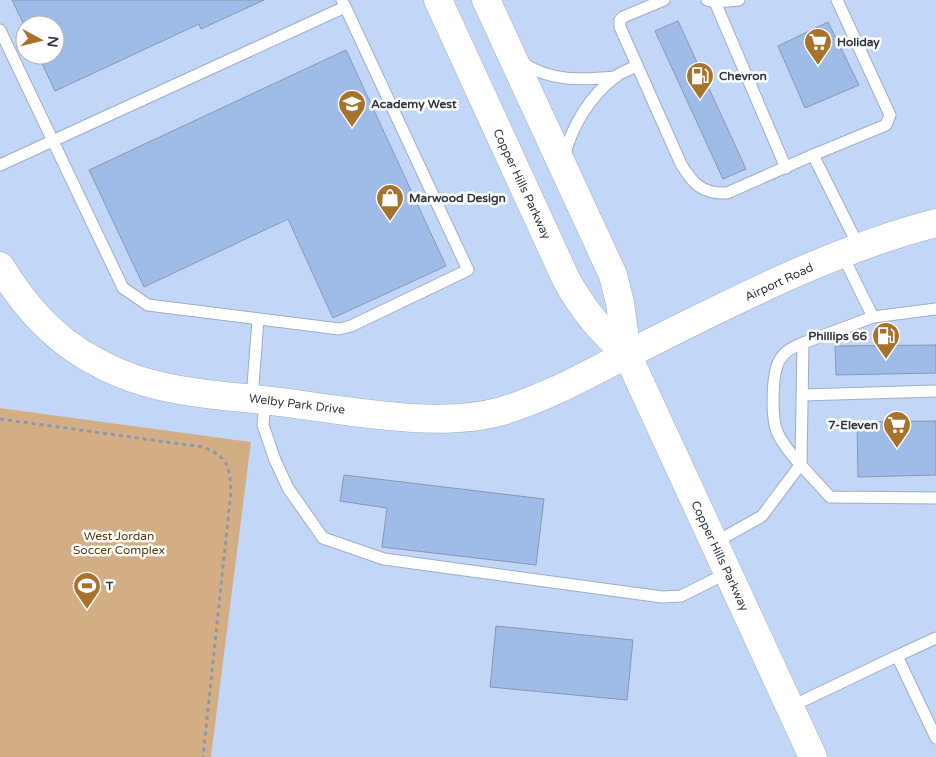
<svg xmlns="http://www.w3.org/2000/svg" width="936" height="757" viewBox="0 0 936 757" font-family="'Varela Round',sans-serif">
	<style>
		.built { fill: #c2d6f7; fill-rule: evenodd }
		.green { fill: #d3ae85 }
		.building { fill: #9fbbe8; stroke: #8998b0 }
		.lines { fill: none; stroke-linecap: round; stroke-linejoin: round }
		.service-casing { stroke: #9eadc6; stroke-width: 13 }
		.tertiary-casing { stroke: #9eadc6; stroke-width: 29 }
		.secondary-casing { stroke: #9eadc6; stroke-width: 29 }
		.path { stroke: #8b97aa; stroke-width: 3; stroke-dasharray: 4 4; stroke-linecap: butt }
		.service { stroke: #fff; stroke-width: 11 }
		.tertiary { stroke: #fff; stroke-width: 28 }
		.secondary { stroke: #fff; stroke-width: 28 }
		.labels { text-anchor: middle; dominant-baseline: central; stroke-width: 5; stroke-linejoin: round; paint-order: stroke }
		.poi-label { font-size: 12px; font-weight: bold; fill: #323842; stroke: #fff; text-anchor: start }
		.street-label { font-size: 12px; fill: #323842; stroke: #fff }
		.park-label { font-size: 12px; fill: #5a3700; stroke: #fff }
	</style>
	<rect width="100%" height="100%" fill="#d2e2fc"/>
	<path class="built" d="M0,0H936V757H211L251,442L0,408ZM25,25H55V55H25Z"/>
	<polygon class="green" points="0,408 251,442 211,757 0,757"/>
	<g class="building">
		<polygon points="12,0 264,0 201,29 199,24 55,91 38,55 55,55 55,25 25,25 25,27"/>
		<polygon points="678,21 746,169 723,179 655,31"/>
		<polygon points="828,22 859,85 805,108 778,46"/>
		<polygon points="346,50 446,266 333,318 288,219 144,287 89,170"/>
		<polygon points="936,345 936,373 836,375 835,346"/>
		<polygon points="936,421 936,475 858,477 857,422"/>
		<polygon points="344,475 544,499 536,565 382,547 387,508 340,501"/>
		<polygon points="496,626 633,640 627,700 490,687"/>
	</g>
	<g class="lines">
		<defs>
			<g id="service">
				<path d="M664,0L623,17L620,20V27L681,164C693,184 702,194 727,193L813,155L859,247"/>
				<polyline points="707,0 715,2 739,0"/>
				<polyline points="715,2 786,168"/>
				<polyline points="0,30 123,288 148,305 339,329 351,326 468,270 342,0"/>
				<path d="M521,62C550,82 582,80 616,77"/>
				<polyline points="813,155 886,125 890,115 837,0"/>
				<path d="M564,158C571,127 590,96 615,77C621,72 629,70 636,66"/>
				<polyline points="0,165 345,7"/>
				<polyline points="842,254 873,317 936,309"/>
				<path d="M803,343C794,347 786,350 781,358C771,371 771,420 778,434C790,457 813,477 830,497L936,498"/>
				<polyline points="803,395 936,391"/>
				<polyline points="252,398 258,320"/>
				<polyline points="265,400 263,425 275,460 288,488 323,538 384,559 662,597 681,596 727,573"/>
				<polyline points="714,543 762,516 801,464 803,343 873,317"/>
				<polyline points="897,656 936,638"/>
				<polyline points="790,707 897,656 936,738"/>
			</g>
			<path id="tertiary" d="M0,266C23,304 53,339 93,360C109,369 127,377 145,382C186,394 230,396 272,401C340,409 437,430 502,411C555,395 594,370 642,347C734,301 837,248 936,223"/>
			<g id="secondary">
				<path d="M438,0L566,279C582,309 601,332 627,354"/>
				<polyline points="486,0 613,275 620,303 627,354 813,757"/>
			</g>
		</defs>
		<use href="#service" class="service-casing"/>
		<use href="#tertiary" class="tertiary-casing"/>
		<use href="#secondary" class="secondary-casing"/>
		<path class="path" d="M0,419L203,447C227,456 230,466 231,491L203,757"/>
		<use href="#service" class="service"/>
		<use href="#tertiary" class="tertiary"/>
		<use href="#secondary" class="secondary"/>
	</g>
	<defs>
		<symbol id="supermarket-pin" viewBox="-11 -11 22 30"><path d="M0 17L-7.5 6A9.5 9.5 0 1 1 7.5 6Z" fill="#a7722b" stroke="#fff"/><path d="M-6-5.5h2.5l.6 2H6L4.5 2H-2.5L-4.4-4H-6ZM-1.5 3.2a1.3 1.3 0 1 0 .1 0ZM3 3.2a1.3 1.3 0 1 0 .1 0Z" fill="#fff"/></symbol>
		<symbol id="fuel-pin" viewBox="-11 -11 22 30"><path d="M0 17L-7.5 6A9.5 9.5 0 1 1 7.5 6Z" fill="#a7722b" stroke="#fff"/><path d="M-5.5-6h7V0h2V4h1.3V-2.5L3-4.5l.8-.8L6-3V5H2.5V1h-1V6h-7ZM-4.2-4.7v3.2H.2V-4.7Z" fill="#fff"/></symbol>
		<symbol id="school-pin" viewBox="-11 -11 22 30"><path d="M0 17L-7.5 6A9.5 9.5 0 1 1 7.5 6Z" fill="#a7722b" stroke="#fff"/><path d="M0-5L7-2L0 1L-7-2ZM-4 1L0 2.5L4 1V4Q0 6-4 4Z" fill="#fff"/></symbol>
		<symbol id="shop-pin" viewBox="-11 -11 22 30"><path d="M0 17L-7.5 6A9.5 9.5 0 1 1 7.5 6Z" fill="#a7722b" stroke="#fff"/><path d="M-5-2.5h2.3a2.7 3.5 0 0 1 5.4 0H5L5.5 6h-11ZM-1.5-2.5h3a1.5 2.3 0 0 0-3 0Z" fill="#fff"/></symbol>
		<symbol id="stadium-pin" viewBox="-11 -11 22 30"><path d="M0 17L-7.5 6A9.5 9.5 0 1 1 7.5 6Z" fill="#a7722b" stroke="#fff"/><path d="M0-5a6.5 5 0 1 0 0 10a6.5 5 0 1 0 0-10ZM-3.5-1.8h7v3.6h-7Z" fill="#fff"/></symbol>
	</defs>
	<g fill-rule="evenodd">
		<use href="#supermarket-pin" x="802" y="26" width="32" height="43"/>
		<use href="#fuel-pin" x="684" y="60" width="32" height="43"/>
		<use href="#school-pin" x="336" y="88" width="32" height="43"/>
		<use href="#shop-pin" x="374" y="182" width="32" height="43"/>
		<use href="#fuel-pin" x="870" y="320" width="32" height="43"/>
		<use href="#supermarket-pin" x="881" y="409" width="32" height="43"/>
		<use href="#stadium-pin" x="71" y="570" width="32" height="43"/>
	</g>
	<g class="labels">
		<g class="poi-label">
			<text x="837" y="42">Holiday</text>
			<text x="719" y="76">Chevron</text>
			<text x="371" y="104">Academy West</text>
			<text x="409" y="198">Marwood Design</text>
			<text x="867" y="336" text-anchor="end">Phillips 66</text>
			<text x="878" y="425" text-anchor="end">7-Eleven</text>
			<text x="106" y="586">T</text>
		</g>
		<g class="street-label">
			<text transform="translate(522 184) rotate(65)">Copper Hills Parkway</text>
			<text transform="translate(779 282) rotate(-25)">Airport Road</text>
			<text transform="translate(297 404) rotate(7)">Welby Park Drive</text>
			<text transform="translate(720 556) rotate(65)">Copper Hills Parkway</text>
		</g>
		<g class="park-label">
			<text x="119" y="536">West Jordan<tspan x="119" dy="14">Soccer Complex</tspan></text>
		</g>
	</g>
	<g transform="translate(40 40) rotate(97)"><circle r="24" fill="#ffffff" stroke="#adafb3"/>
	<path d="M0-4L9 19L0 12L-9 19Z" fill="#a7722b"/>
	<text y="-8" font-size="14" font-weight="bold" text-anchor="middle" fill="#323842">N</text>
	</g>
</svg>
